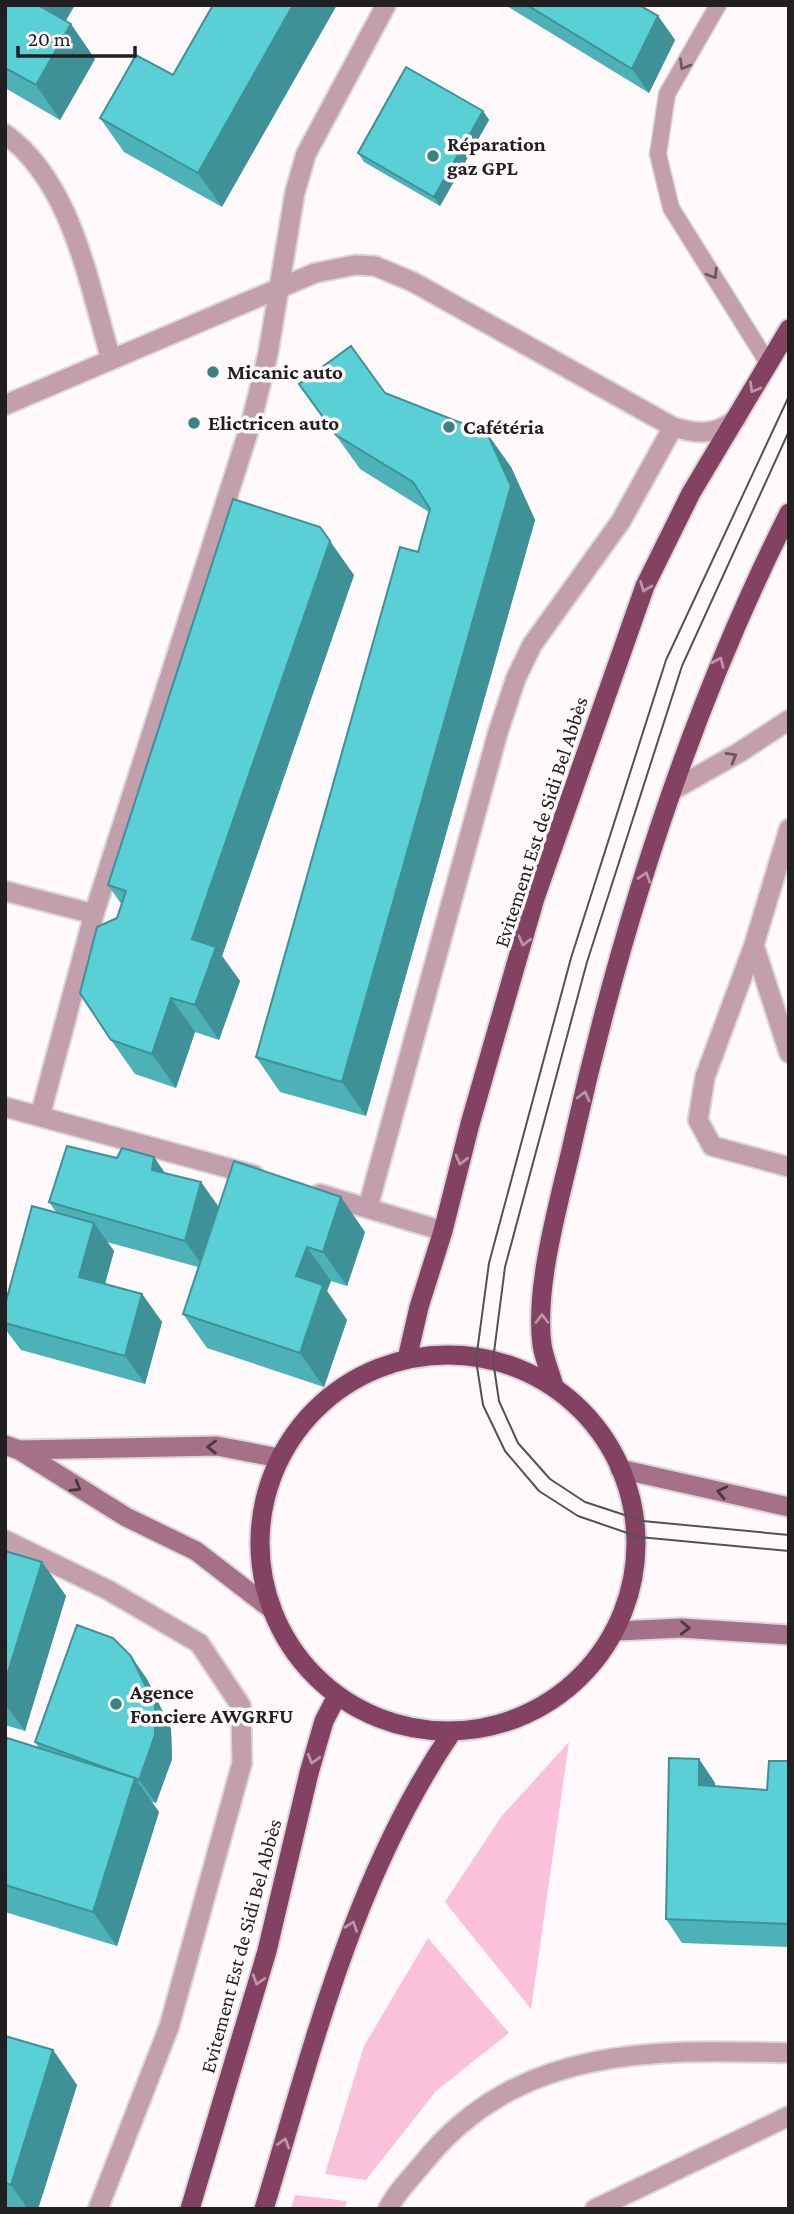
<svg xmlns="http://www.w3.org/2000/svg" width="794" height="2214" viewBox="0 0 794 2214" font-family="'Crimson Pro',serif">
	<style>
		.green { fill: #fcc1da }
		.lines { fill: none; stroke-linecap: round; stroke-linejoin: round }
		.service-casing { stroke: #dcd6d9; stroke-width: 19 }
		.minor-casing { stroke: #dcd6d9; stroke-width: 23 }
		.tertiary-casing { stroke: #dcd6d9; stroke-width: 23 }
		.secondary-casing { stroke: #dcd6d9; stroke-width: 23 }
		.trunk-casing { stroke: #dcd6d9; stroke-width: 23 }
		.service { stroke: #c39ead; stroke-width: 16 }
		.minor { stroke: #c39ead; stroke-width: 19 }
		.tertiary { stroke: #c39ead; stroke-width: 19 }
		.secondary { stroke: #a57188; stroke-width: 19 }
		.trunk { stroke: #844262; stroke-width: 19 }
		.tram { stroke: #565254; stroke-width: 2 }
		.wall { fill: #4db2b8 }
		.shaded-wall { fill: #3e9196 }
		.building { fill: #59cfd6; stroke: #3e9196; stroke-width: 2 }
		.oneway { stroke: #6a585f }
		.oneway2 { stroke: #bb94a7 }
		.oneway3 { stroke: #49383f }
		.poi-dot { fill: #398286; stroke: #fff9fc; stroke-width: 2.5 }
		.labels { text-anchor: middle; dominant-baseline: central; stroke-width: 7; stroke-linejoin: round; paint-order: stroke }
		.poi-label { font-size: 21px; font-weight: bold; fill: #221f20; stroke: #fff9fc; text-anchor: start }
		.street-label { font-size: 21px; fill: #221f20; stroke: #fff9fc }
	</style>
	<rect width="100%" height="100%" fill="#fff9fc"/>
	<g class="green">
		<polygon points="569,1742 531,2009 445,1902 501,1817"/>
		<polygon points="428,1938 509,2033 436,2091 366,2180 325,2174 364,2046"/>
		<polygon points="295,2195 347,2201 344,2209 291,2209"/>
	</g>
	<g class="lines">
		<defs>
			<polyline id="service" points="718,5 667,94 658,154 671,208 768,363"/>
			<g id="minor">
				<path d="M5,134C73,184 88,283 111,359"/>
				<path d="M5,405L315,273L355,265L375,266L413,282L673,427C697,434 716,436 736,419"/>
				<polyline points="789,829 754,945 705,1077 698,1120 712,1146 789,1167"/>
				<polyline points="5,891 94,914"/>
				<polyline points="754,945 789,1053"/>
				<polyline points="5,1107 254,1175"/>
				<polyline points="40,1116 94,914 251,423 268,354 295,192 306,154 386,5"/>
				<polyline points="320,1194 443,1231"/>
				<polyline points="368,1207 498,732 516,678 532,645 621,521 673,427"/>
				<polyline points="5,1540 108,1590 199,1643 241,1706 242,1763 169,2027 98,2209"/>
				<path d="M388,2209C396,2192 412,2177 424,2162C518,2046 652,2049 789,2053"/>
				<polyline points="595,2209 789,2116"/>
			</g>
			<polyline id="tertiary" points="673,790 740,752 789,720"/>
			<g id="secondary">
				<polyline points="5,1445 19,1450 126,1517 196,1551 270,1608"/>
				<polyline points="19,1450 217,1446 279,1458"/>
				<polyline points="620,1469 789,1507"/>
				<polyline points="617,1631 681,1628 789,1635"/>
			</g>
			<g id="trunk">
				<circle cx="448" cy="1543" r="188"/>
				<polyline points="407,1359 419,1307 443,1231 470,1124 535,898 645,586 691,493 789,329"/>
				<path d="M554,1386C550,1372 544,1358 542,1345C534,1284 561,1197 574,1137C622,922 690,710 789,513"/>
				<polyline points="190,2209 267,1951 309,1773 324,1721 337,1696"/>
				<path d="M264,2209C314,2044 354,1876 452,1732"/>
			</g>
		</defs>
		<use href="#service" class="service-casing"/>
		<use href="#minor" class="minor-casing"/>
		<use href="#tertiary" class="tertiary-casing"/>
		<use href="#secondary" class="secondary-casing"/>
		<use href="#trunk" class="trunk-casing"/>
		<use href="#service" class="service"/>
		<use href="#minor" class="minor"/>
		<use href="#tertiary" class="tertiary"/>
		<use href="#secondary" class="secondary"/>
		<use href="#trunk" class="trunk"/>
		<g class="tram">
			<polyline points="789,396 666,660 571,958 489,1263 476,1360 483,1405 505,1451 539,1491 578,1516 639,1537 789,1551"/>
			<polyline points="789,431 682,666 587,962 505,1267 493,1360 499,1401 518,1443 550,1479 585,1502 643,1521 789,1535"/>
		</g>
	</g>
	<g class="wall">
		<polygon points="5,5 66,21 95,59 60,120 5,88"/>
		<polygon points="505,5 639,5 658,16 675,40 649,93"/>
		<polygon points="136,55 222,207 124,152 100,118"/>
		<polygon points="483,111 489,120 440,206 364,162 358,153"/>
		<polygon points="299,384 385,393 511,467 535,520 366,1116 280,1092 256,1057 418,552 429,512 360,469"/>
		<polygon points="354,575 222,956 240,981 219,1040 195,1032 176,1088 135,1074 111,1040 117,918 122,905 108,885"/>
		<polygon points="154,1157 165,1174 201,1182 219,1207 365,1232 347,1286 331,1281 327,1291 347,1320 324,1387 207,1348 183,1314 198,1267 107,1242 114,1251 105,1284 142,1294 162,1322 145,1384 21,1350 5,1329 5,1305 56,1212 49,1202 117,1158"/>
		<polygon points="5,1551 42,1562 66,1596 25,1731 5,1725"/>
		<polygon points="147,1679 171,1729 172,1759 156,1803 152,1802 159,1812 117,1946 5,1912 5,1744 39,1748 35,1742"/>
		<polygon points="699,1759 715,1783 715,1786 767,1790 789,1761 789,1947 682,1943 666,1919"/>
		<polygon points="5,2036 53,2050 77,2085 38,2209 5,2209"/>
	</g>
	<g class="shaded-wall">
		<polygon points="35,5 75,5 57,36"/>
		<polygon points="293,5 337,5 222,207 198,173"/>
		<polygon points="658,16 675,40 649,93 632,69"/>
		<polygon points="71,24 95,59 60,120 36,85"/>
		<polygon points="483,111 489,120 440,206 434,197"/>
		<polygon points="487,433 511,467 535,520 366,1116 342,1082"/>
		<polygon points="330,541 354,575 222,956 240,981 219,1040 195,1005 192,939"/>
		<polygon points="171,998 195,1032 176,1088 152,1054"/>
		<polygon points="154,1157 174,1186 152,1170"/>
		<polygon points="201,1182 221,1211 205,1269 185,1241"/>
		<polygon points="341,1197 365,1232 347,1286 323,1252"/>
		<polygon points="94,1223 114,1251 99,1305 79,1277"/>
		<polygon points="307,1247 331,1281 327,1291 347,1320 324,1387 300,1353 296,1276"/>
		<polygon points="142,1294 162,1322 145,1384 125,1356"/>
		<polygon points="42,1562 66,1596 25,1731 5,1704 5,1682"/>
		<polygon points="131,1656 147,1679 171,1729 172,1759 156,1803 139,1780"/>
		<polygon points="699,1759 715,1783 715,1808 699,1785"/>
		<polygon points="135,1778 159,1812 117,1946 93,1912"/>
		<polygon points="53,2050 77,2085 38,2209 28,2209 11,2185"/>
	</g>
	<g class="building">
		<polygon points="5,5 38,5 71,24 36,85 5,68"/>
		<polygon points="213,5 293,5 198,173 100,118 136,55 173,75"/>
		<polygon points="527,5 639,5 658,16 632,69"/>
		<polygon points="406,67 483,111 434,197 358,153"/>
		<polygon points="351,346 385,393 487,433 511,486 342,1082 256,1057 400,547 418,552 430,509 413,482 336,435 299,384"/>
		<polygon points="233,499 320,527 330,541 192,939 216,947 195,1005 171,998 152,1054 111,1040 80,993 97,927 117,918 126,891 108,885"/>
		<polygon points="67,1146 117,1158 122,1148 154,1157 152,1170 201,1182 185,1241 49,1202"/>
		<polygon points="234,1161 341,1197 323,1252 307,1247 296,1276 323,1285 300,1353 183,1314"/>
		<polygon points="32,1206 94,1223 79,1277 142,1294 125,1356 5,1323 5,1305"/>
		<polygon points="5,1551 42,1562 5,1682"/>
		<polygon points="77,1625 113,1638 131,1656 155,1705 155,1735 139,1780 35,1742"/>
		<polygon points="7,1738 135,1778 93,1912 5,1885 5,1744"/>
		<polygon points="669,1758 699,1759 699,1785 767,1790 769,1761 789,1761 789,1924 666,1919"/>
		<polygon points="5,2036 53,2050 11,2185 5,2183"/>
	</g>
	<defs><path id="oneway-chevron" d="M-2-3.5L2.5 0L-2 3.5" fill="none" stroke-width="1.6" stroke-linecap="round" stroke-linejoin="round" transform="scale(1.75)"/></defs>
	<g class="oneway">
		<use href="#oneway-chevron" transform="translate(684 65) rotate(120)"/>
		<use href="#oneway-chevron" transform="translate(713 274) rotate(58)"/>
		<use href="#oneway-chevron" transform="translate(732 757) rotate(-30)"/>
	</g>
	<g class="oneway2">
		<use href="#oneway-chevron" transform="translate(754 388) rotate(120)"/>
		<use href="#oneway-chevron" transform="translate(645 587) rotate(112)"/>
		<use href="#oneway-chevron" transform="translate(719 662) rotate(-67)"/>
		<use href="#oneway-chevron" transform="translate(645 877) rotate(-72)"/>
		<use href="#oneway-chevron" transform="translate(524 941) rotate(105)"/>
		<use href="#oneway-chevron" transform="translate(584 1096) rotate(-77)"/>
		<use href="#oneway-chevron" transform="translate(461 1160) rotate(104)"/>
		<use href="#oneway-chevron" transform="translate(542 1319) rotate(-90)"/>
		<use href="#oneway-chevron" transform="translate(313 1759) rotate(106)"/>
		<use href="#oneway-chevron" transform="translate(352 1926) rotate(-70)"/>
		<use href="#oneway-chevron" transform="translate(258 1980) rotate(107)"/>
		<use href="#oneway-chevron" transform="translate(284 2143) rotate(-73)"/>
	</g>
	<g class="oneway3">
		<use href="#oneway-chevron" transform="translate(212 1447) rotate(-179)"/>
		<use href="#oneway-chevron" transform="translate(76 1487) rotate(31)"/>
		<use href="#oneway-chevron" transform="translate(722 1492) rotate(-167)"/>
		<use href="#oneway-chevron" transform="translate(685 1628) rotate(2)"/>
	</g>
	<g class="poi-dot">
		<circle cx="433" cy="156" r="7"/>
		<circle cx="213" cy="372" r="7"/>
		<circle cx="194" cy="423" r="7"/>
		<circle cx="449" cy="427" r="7"/>
		<circle cx="116" cy="1704" r="7"/>
	</g>
	<g class="labels">
		<g class="poi-label">
			<text x="447" y="144">Réparation<tspan x="447" dy="24">gaz GPL</tspan></text>
			<text x="227" y="372">Micanic auto</text>
			<text x="208" y="423">Elictricen auto</text>
			<text x="463" y="427">Cafétéria</text>
			<text x="130" y="1692">Agence<tspan x="130" dy="24">Fonciere AWGRFU</tspan></text>
		</g>
		<g class="street-label">
			<text transform="translate(541 822) rotate(-72)">Evitement Est de Sidi Bel Abbès</text>
			<text transform="translate(241 1946) rotate(-75)">Evitement Est de Sidi Bel Abbès</text>
		</g>
	</g>
	<rect width="794" height="2214" fill="none" stroke="#221f20" stroke-width="14"/>
	<path d="M18 46v10h117v-10" fill="none" stroke="#221f20" stroke-width="3.5"/>
	<text x="28" y="46" font-size="21" fill="#221f20" stroke="#fff9fc" stroke-width="5" paint-order="stroke">20 m</text>
</svg>
